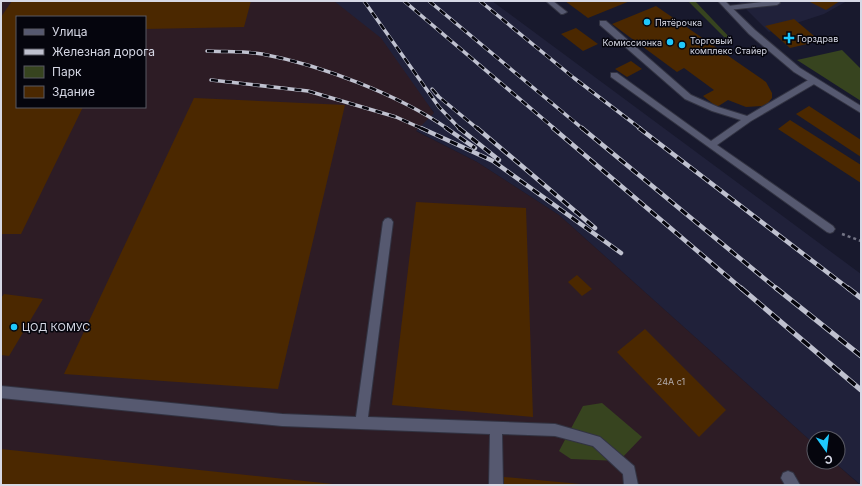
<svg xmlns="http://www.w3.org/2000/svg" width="862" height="486" viewBox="0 0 862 486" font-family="Inter,sans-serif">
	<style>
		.built { fill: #20213a }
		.industrial { fill: #2d1c25; fill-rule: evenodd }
		.green { fill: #37441f }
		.building { fill: #4b2800 }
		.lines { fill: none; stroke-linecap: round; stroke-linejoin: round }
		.lane-casing { stroke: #323342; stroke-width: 2 }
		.street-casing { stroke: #323342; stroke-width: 2 }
		.path { stroke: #737485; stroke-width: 2.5; stroke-dasharray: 3 3; stroke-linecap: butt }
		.lane { fill: #565970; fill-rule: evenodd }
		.street { fill: #565970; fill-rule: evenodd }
		.rail-far2-casing { stroke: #bfc1cf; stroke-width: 3.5 }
		.rail-far1-casing { stroke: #bfc1cf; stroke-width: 4.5 }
		.rail-casing { stroke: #bfc1cf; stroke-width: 5 }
		.rail-far2 { stroke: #05050d; stroke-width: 2.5; stroke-dasharray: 7; stroke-linecap: butt }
		.rail-far1 { stroke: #05050d; stroke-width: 3; stroke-dasharray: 8; stroke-linecap: butt }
		.rail { stroke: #05050d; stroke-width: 3.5; stroke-dasharray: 10; stroke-linecap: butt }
		.poi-dot { fill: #1fc9fd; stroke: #05050d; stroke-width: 1.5 }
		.labels { text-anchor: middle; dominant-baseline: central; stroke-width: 3; stroke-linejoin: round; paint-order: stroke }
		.far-poi-label { font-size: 9px; fill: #d6d8e5; stroke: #05050d; text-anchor: start }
		.number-label { font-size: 9px; fill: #b3acac }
		.poi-label { font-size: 11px; fill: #d6d8e5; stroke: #05050d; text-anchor: start }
	</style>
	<rect width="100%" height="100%" fill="#18192d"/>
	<g class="built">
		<polygon points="334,1 492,1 861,274 861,485 834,462 838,462 838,438 814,438 814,444 559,215 477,162 415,130 434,112"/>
		<polygon points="738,1 847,1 824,14 769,32"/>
	</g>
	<path class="industrial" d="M1,1H334L381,38L434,113L416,131L477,162L559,215L814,444V462H834L860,485H1ZM17,17H145V107H17Z"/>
	<g class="green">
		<polygon points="688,1 695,1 732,40 724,37"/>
		<polygon points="842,50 861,69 861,101 797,60"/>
		<polygon points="602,403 642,437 619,461 571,459 559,451 583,406"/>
	</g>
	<g class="building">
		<polygon points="12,1 251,1 244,27 145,29 145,17 17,17 17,107 83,107 21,234 1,234 1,17"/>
		<polygon points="565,1 630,1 588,18"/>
		<polygon points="808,1 840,1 826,10"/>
		<polygon points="656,6 766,82 772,93 772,98 768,103 762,106 746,107 728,100 717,107 703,96 714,90 684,68 677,72 612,24"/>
		<polygon points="794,19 820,41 790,48 765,26"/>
		<polygon points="576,28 598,44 583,51 561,34"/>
		<polygon points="631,61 642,69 627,77 615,69"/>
		<polygon points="194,98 345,105 278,389 64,374"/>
		<polygon points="809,106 861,140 861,157 796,114"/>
		<polygon points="790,120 861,165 861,183 778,129"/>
		<polygon points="416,202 526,208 533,417 392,405"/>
		<polygon points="577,275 592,289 582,296 568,282"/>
		<polygon points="4,294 43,299 9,356 1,355 1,298"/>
		<polygon points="645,329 726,410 699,437 617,352"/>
		<polygon points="1,449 333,484 333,485 1,485"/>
		<polygon points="504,477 580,484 580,485 504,485"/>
	</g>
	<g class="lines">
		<defs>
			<g id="lane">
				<polygon points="546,1 553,1 567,12 563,14 561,14"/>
				<polygon points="771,1 779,1 780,3 777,5 728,10 725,8 728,6"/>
				<polygon points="600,21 606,21 691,95 718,107 747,116 810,79 816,79 816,83 751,121 717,145 833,226 835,229 833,232 830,233 827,232 611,77 611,73 617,73 711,141 741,120 712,111 685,99 600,25"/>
				<polygon points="388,218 391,219 393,222 368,417 555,424 600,437 634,466 638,485 624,485 623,474 593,446 555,436 502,434 503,485 489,485 490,434 282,426 1,398 1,386 282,414 356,417 383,222 385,219"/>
				<polygon points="788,471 793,473 800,485 785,485 781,478 783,473"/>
			</g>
			<polygon id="street" points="718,1 725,1 755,30 800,68 861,106 861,113 794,72 749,34"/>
		</defs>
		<use href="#lane" class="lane-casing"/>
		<use href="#street" class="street-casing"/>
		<polyline class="path" points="842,234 861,241"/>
		<use href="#lane" class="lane"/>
		<use href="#street" class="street"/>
		<defs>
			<g id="rail-far2">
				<polyline points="364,1 439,107 460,129"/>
				<polyline points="404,1 555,129"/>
				<polyline points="429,1 583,129"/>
				<polyline points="480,1 574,78 641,129"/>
				<path d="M207,51C225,52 244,51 262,54C321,65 399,95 448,129"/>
				<polyline points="211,80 308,91 396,117 423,129"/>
				<polyline points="432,89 439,97 478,129"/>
			</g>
			<g id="rail-far1">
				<polyline points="421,128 493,161 621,253"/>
				<polyline points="446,128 475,148"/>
				<polyline points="459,128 499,160"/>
				<polyline points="477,128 595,228"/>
				<polyline points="553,128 742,289"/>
				<polyline points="582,128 777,289"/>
				<polyline points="639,128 849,289"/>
			</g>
			<g id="rail">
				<polyline points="741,288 861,390"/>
				<polyline points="776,288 861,356"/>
				<polyline points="848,288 861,298"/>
			</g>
		</defs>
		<use href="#rail-far2" class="rail-far2-casing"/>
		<use href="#rail-far1" class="rail-far1-casing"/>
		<use href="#rail" class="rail-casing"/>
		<use href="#rail-far2" class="rail-far2"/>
		<use href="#rail-far1" class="rail-far1"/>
		<use href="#rail" class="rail"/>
	</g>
	<g class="poi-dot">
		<circle cx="647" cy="22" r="4"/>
		<path d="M787 32h4v4h4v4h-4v4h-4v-4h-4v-4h4z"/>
		<circle cx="670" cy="42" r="4"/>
		<circle cx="682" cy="45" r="4"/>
		<circle cx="14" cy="327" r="4"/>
	</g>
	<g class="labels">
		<g class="far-poi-label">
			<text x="655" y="22">Пятёрочка</text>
			<text x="797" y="38">Горздрав</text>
			<text x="690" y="40">Торговый<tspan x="690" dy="10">комплекс Стайер</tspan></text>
			<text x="662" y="42" text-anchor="end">Комиссионка</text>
		</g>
		<g class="number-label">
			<text x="671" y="381">24А с1</text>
		</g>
		<g class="poi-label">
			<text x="22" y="327">ЦОД КОМУС</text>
		</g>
	</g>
	<rect width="862" height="486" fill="none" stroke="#d6d8e5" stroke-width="4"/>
	<rect x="16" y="16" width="130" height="92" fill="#05050d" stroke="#595963"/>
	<rect x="24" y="29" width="20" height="6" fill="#565970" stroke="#595963"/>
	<text x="52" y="36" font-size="12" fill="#d6d8e5">Улица</text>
	<rect x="24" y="49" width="20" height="6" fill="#bfc1cf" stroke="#595963"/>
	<text x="52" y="56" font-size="12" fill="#d6d8e5">Железная дорога</text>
	<rect x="24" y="66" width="20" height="12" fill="#37441f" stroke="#595963"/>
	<text x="52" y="76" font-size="12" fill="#d6d8e5">Парк</text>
	<rect x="24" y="86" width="20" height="12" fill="#4b2800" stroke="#595963"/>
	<text x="52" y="96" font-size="12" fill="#d6d8e5">Здание</text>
	<g transform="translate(826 450) rotate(166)"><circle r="19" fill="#05050d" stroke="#595963"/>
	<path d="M0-3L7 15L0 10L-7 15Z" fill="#1fc9fd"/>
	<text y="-6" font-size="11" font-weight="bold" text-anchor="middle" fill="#d6d8e5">С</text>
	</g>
</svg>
